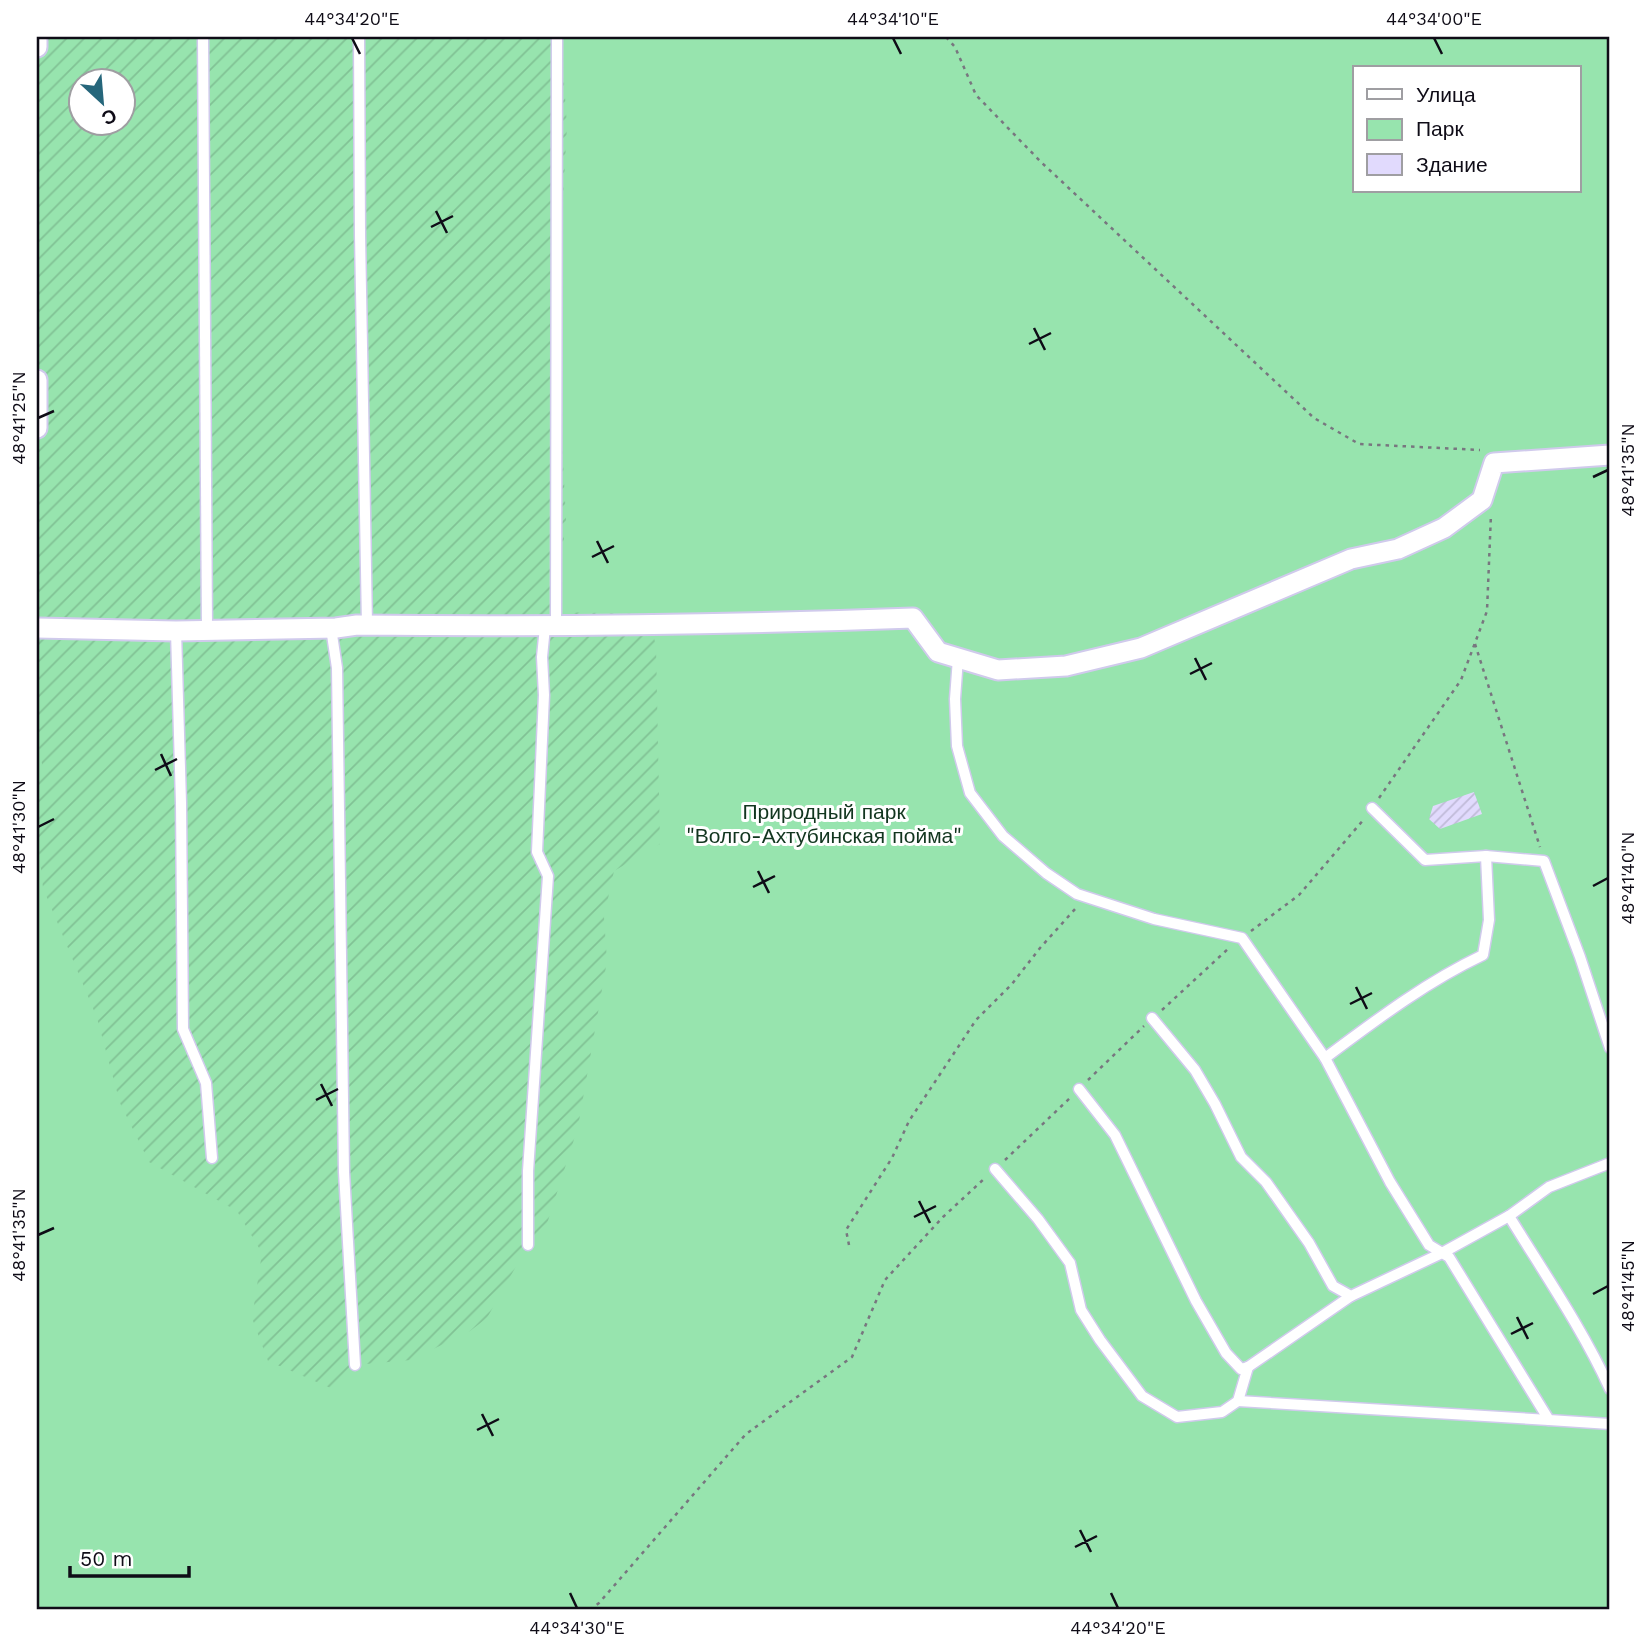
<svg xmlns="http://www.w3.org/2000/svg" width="1647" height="1647" viewBox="0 0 1647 1647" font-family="'Work Sans',sans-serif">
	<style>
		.park { fill: #97e4ae; fill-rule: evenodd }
		.garden { fill: url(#garden-furrows); fill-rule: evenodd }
		.building { fill: url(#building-hatch) }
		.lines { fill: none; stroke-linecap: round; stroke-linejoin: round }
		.service-casing { stroke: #d0caec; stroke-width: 13 }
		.minor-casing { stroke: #d0caec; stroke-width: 23 }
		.path { stroke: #78767f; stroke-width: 2.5; stroke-dasharray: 3.5 5; stroke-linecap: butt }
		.service { stroke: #fff; stroke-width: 10 }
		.minor { stroke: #fff; stroke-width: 19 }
		.ticks { fill: none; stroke: #0f0c17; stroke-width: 2.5 }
		.labels { text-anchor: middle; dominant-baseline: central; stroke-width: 6; stroke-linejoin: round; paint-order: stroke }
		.park-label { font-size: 21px; fill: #12361f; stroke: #fff }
		.neatline { fill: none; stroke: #0f0c17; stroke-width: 2.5 }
		.ticks-label { font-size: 18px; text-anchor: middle; fill: #0f0c17 }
	</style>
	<defs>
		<pattern id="garden-furrows" width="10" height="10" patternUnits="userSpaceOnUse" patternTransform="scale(1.75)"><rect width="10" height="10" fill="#97e4ae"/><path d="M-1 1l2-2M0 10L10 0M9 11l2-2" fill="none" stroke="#81c295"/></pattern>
		<pattern id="building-hatch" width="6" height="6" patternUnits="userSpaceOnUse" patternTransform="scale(1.75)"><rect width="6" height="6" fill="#e1dafd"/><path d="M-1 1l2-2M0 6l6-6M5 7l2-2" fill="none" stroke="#c0bad8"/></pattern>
	</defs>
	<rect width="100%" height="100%" fill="#f7f6fd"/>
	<path class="park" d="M37,37H1610V1610H37ZM1355,68H1579V191H1355ZM80,80H122V122H80Z"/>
	<path class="garden" d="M37,37H561L567,126L556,326L566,519L556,612L648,614L656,646L660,844L614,871L604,917L607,961L578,1127L545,1230L528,1245L487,1318L470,1331L411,1360L355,1365L333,1389L268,1361L252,1318L262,1253L237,1211L149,1162L120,1103L97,1018L43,888L37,830V792L42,764L37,735ZM80,80H122V122H80Z"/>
	<polygon class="building" points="1474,792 1482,814 1440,829 1429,819 1433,806"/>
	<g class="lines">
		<defs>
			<g id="service">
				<polyline points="203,37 207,629"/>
				<polyline points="359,37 360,235 367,625"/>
				<polyline points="556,627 557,37"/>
				<polyline points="331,628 337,668 344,1172 355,1365"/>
				<polyline points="176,631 181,803 183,1029 206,1083 212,1158"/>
				<path d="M958,658L955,699L957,746L970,793L1003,836L1046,873L1077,894L1154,919L1242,938L1325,1058C1376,1020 1426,982 1483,955L1489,920L1486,856"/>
				<polyline points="1372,808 1425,860 1486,856 1544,861 1580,957 1610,1048"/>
				<polyline points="1152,1018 1195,1070 1215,1104 1241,1157 1266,1182 1309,1243 1333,1286 1351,1296 1442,1253 1509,1216"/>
				<polyline points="1325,1058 1390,1182 1429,1245 1449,1257 1549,1420 1610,1424"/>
				<polyline points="1079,1089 1115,1135 1196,1301 1226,1353 1241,1369 1248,1367 1351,1296"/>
				<path d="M1610,1163L1549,1187L1509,1216C1544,1273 1582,1328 1610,1389"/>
				<polyline points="995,1169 1038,1219 1070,1263 1081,1310 1100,1340 1142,1396 1177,1417 1222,1412 1238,1401 1248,1367"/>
				<polyline points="528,1245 528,1171 548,876 537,852 544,695 542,657 545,627"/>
				<polyline points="1238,1401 1549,1420"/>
			</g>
			<g id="minor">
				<polyline points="37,47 37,37"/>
				<polyline points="37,380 37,428"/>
				<path d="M37,628L176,631L336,628L357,625C543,627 727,625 913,618L938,652L998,670L1066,666L1141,648L1351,559L1398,549L1444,528L1482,500L1494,463L1610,455"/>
			</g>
		</defs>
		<use href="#service" class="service-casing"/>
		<use href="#minor" class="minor-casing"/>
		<g class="path">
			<polyline points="946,37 955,47 976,95 1041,162 1314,418 1359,444 1480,450"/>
			<polyline points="1475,644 1540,847"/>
			<polyline points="1379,798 1461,680 1487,611 1491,514"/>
			<polyline points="1251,931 1299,895 1365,818"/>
			<polyline points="1162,1010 1229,948"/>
			<polyline points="1088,1080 1144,1026"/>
			<polyline points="1005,1160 1071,1097"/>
			<polyline points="849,1245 846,1230 892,1158 909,1121 976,1020 1012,984 1040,948 1076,908"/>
			<polyline points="590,1610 599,1603 746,1434 852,1357 885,1280 943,1217 985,1178"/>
		</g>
		<use href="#service" class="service"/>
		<use href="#minor" class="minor"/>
	</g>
	<path class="ticks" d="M352,38L360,54M893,38L901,54M1434,38L1442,54M436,211L447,233M431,227L453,216M1034,328L1045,350M1029,344L1051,333M38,418L54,411M1593,477L1608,470M597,541L608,563M592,557L614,546M1195,658L1206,680M1190,674L1212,663M161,754L171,776M155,770L177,759M38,827L54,819M758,871L769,893M1593,886L1608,878M753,887L775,876M1356,987L1367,1009M1350,1004L1372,993M321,1084L332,1106M316,1100L338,1089M919,1201L930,1223M914,1217L936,1206M38,1235L54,1228M1593,1294L1608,1286M1517,1317L1528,1339M1511,1334L1533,1323M482,1414L493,1436M477,1430L499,1419M1080,1530L1091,1552M1075,1547L1097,1536M570,1593L577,1608M1111,1593L1118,1608"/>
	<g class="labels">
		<g class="park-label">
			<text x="824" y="811">Природный парк<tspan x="824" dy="24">"Волго-Ахтубинская пойма"</tspan></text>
		</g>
	</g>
	<rect width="1647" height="1647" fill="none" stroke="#ffffff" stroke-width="77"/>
	<rect x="1353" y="66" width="228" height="126" fill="#ffffff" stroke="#9f9ea2" stroke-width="2"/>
	<rect x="1367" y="89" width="35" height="10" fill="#ffffff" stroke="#9f9ea2" stroke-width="2"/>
	<text x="1416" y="102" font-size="21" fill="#0f0c17">Улица</text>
	<rect x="1367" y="119" width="35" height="21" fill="#97e4ae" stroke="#9f9ea2" stroke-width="2"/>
	<text x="1416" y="136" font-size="21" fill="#0f0c17">Парк</text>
	<rect x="1367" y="154" width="35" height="21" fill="#e1dafd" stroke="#9f9ea2" stroke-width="2"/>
	<text x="1416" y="172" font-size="21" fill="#0f0c17">Здание</text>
	<g transform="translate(102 102) rotate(154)"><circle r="33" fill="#ffffff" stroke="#9f9ea2" stroke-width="2"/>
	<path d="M0-5L12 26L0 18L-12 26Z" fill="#26667b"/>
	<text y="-10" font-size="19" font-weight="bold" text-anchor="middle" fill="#0f0c17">С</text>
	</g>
	<path d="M70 1566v10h119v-10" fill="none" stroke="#0f0c17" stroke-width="3.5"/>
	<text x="80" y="1566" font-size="21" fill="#0f0c17" stroke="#ffffff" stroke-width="5" paint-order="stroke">50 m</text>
	<rect x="38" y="38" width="1570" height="1570" class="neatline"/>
	<g class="ticks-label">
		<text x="352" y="25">44°34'20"E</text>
		<text x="893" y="25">44°34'10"E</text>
		<text x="1434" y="25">44°34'00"E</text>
		<text transform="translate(19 418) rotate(-90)" y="6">48°41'25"N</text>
		<text transform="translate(1628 470) rotate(-90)" y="6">48°41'35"N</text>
		<text transform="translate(19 827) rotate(-90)" y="6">48°41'30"N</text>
		<text transform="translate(1628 878) rotate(-90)" y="6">48°41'40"N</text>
		<text transform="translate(19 1235) rotate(-90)" y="6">48°41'35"N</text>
		<text transform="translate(1628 1286) rotate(-90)" y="6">48°41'45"N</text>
		<text x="577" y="1634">44°34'30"E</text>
		<text x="1118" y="1634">44°34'20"E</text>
	</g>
</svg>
